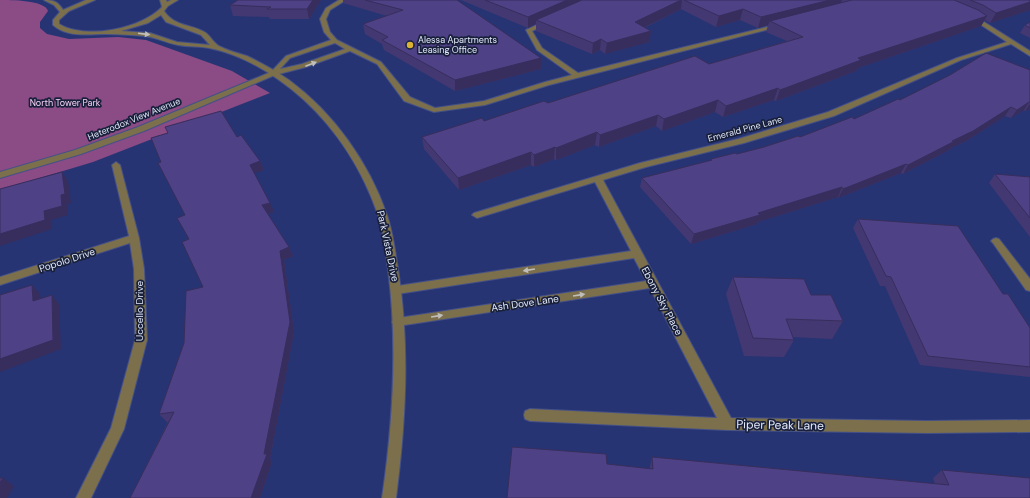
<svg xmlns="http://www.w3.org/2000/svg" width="1030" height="498" viewBox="0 0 1030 498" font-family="'DM Sans',sans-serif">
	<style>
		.green { fill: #8b4b85 }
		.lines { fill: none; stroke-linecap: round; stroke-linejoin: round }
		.minor-casing { stroke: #455188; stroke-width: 2 }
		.tertiary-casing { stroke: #455188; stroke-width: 2 }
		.minor { fill: #7c6f4b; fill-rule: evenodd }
		.tertiary { fill: #7c6f4b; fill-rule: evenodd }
		.wall { fill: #443872 }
		.shaded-wall { fill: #372e5d }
		.building { fill: #4f4185; stroke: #372e5d }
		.oneway { fill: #bfbebb }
		.poi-dot { fill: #dab333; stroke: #18203c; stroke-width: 1.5 }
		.labels { text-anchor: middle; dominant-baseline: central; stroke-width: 3.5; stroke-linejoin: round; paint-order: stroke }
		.far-poi-label { font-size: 9px; fill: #e3e9f8; stroke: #18203c; text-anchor: start }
		.far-park-label { font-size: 9px; fill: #f7d1f2; stroke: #18203c }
		.far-street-label { font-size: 9px; fill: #e3e9f8; stroke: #18203c }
		.street-label { font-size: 10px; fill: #e3e9f8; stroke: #18203c }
		.near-street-label { font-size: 12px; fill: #e3e9f8; stroke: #18203c }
	</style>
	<rect width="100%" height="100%" fill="#273473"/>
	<path class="green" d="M0,0C11,0 45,0 48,11L40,22V28L47,34L69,39L118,37L146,40L232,71L270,93L93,162L0,190Z"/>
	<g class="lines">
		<defs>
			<g id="minor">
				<path d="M339,0H346L330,10L326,19L330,32L337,40L381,62L410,97L435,108L484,101L545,82L572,75L537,50L526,30L549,19L551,20V22L532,31L542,48L578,73L779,24L782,26L549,85L485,105L434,112L404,101L377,64L350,51L306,67L275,75L144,131L81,154L0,178V172L75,150L138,127L271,72L286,56L331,40L324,32L320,19L326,8ZM335,43L345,49L302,64L280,69L290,58Z"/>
				<polygon points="969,15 973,15 1030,51 1030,56 1011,44 961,60 834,116 744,143 646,167 603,180 731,418 927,421 1030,420 1030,432 927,433 727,430 530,421 525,419 524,415 525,411 530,409 717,418 650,288 398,326 394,325 392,322 394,319 398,318 646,281 634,258 397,294 393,293 392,290 393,287 397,286 631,251 595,182 477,218 472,215 474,213 640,163 738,139 828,112 957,58 1007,42 969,17"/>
				<polygon points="116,162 120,165 139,238 144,269 147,340 124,429 91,498 76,498 111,428 135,340 134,269 130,243 0,285 0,277 129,236 112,165"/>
				<polygon points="996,238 999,239 1030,279 1030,291 1026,290 993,243 991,241 993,239"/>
			</g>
			<path id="tertiary" d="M44,0C54,0 58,2 63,10L86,0H95L69,11L59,20V24C86,40 141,29 162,7L160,0H166L167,2L171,0H178L168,6L164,11C176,28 191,23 206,33C211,37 215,45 221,47C229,51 238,53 247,56C262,63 276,71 289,80C334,113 369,163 387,215C393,232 395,251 398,269C410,345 406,421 396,498H382C393,422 398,346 388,269C385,251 384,232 378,215C363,171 337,130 303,99C277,76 244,55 209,48C199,46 188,47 178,45C166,43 156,37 144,36C132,35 119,34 106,34C88,34 68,38 53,25V20L60,12L54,5ZM161,15L166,22L201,35L210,45L177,42L150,33L121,31L148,23Z"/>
		</defs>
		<use href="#minor" class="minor-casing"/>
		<use href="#tertiary" class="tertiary-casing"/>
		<use href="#minor" class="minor"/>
		<use href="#tertiary" class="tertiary"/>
	</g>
	<g class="wall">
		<polygon points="238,0 321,0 309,19 270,19 269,17 233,16 230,5"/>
		<polygon points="343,0 457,0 541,69 455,91 384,50 382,44 365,34 363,24 387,16 343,3"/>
		<polygon points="461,0 1030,0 1030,10 990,23 985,20 981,26 858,68 856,71 776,101 774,100 723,117 715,112 662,131 656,126 599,147 595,145 556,160 554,159 534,167 531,165 459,190 424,149 422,137 484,121 548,103 709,64 787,41 766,32 768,25 758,28 740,20 716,27 681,9 644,28 651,31 649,42 605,54 600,50 592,54 536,31 536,24 528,28"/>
		<polygon points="1030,22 1030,38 1020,33 1025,25"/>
		<polygon points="1030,70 1030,109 1025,111 1024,110 1011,118 1005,116 968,140 951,148 949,150 903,174 901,173 838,198 838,197 758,222 757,224 691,244 640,187 642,178 710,161 711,159 737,154 800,137 854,119 900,100"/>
		<polygon points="260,161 264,170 254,173 274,212 267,214 289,247 293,256 284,260 294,332 270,459 272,462 260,498 130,498 168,422 167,422 159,414 184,343 203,287 189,239 185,215"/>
		<polygon points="995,174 1030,177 1030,237 989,183"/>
		<polygon points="858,219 1003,294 1030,328 1030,377 920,365 885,286 880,286 853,228"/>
		<polygon points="733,277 811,295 843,321 832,339 793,337 794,340 784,357 744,356 726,294"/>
		<polygon points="652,457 935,484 933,478 942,470 1030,498 507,498 650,468 650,466"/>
	</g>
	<g class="shaded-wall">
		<polygon points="313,0 321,0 309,19 307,9"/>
		<polygon points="567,0 588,0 536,20 536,24 528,28 528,17"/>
		<polygon points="681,0 682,0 681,9 633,33 635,22"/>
		<polygon points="830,0 842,0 840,7 770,21 768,25 758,28 761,17"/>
		<polygon points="1030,2 1030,10 990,23 996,13"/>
		<polygon points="743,9 740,20 716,27 719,16"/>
		<polygon points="987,16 981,26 858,68 856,71 776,101 780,90 858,58"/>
		<polygon points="651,31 649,42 605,54 607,43"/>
		<polygon points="601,39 600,50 592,54 593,43"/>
		<polygon points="541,58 541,69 455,91 455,80"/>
		<polygon points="778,88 774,100 723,117 726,106"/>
		<polygon points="718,100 715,112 662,131 664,119"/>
		<polygon points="1029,102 1024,110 1011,118 1017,110"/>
		<polygon points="1030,104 1030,109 1025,111"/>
		<polygon points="1011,107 1005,116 968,140 951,148 949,150 903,174 908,165 952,141"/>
		<polygon points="658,115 656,126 599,147 600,135"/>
		<polygon points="597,132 595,145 556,160 556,148"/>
		<polygon points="555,147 554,159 534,167 534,155"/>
		<polygon points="531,152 531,165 459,190 458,178"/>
		<polygon points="260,161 264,170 253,174 250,165"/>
		<polygon points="906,164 901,173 838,198 843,189"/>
		<polygon points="62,172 68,181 71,203 67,204 68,215 51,220 52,229 0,246 0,234 44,211 61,195"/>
		<polygon points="842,187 838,197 758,222 757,224 691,244 694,234 758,213"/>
		<polygon points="270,203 274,212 265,215 262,205"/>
		<polygon points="289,247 293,256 284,260 294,332 270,459 272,462 260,498 251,498 264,454 280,251"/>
		<polygon points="32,285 40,294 41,310 33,301"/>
		<polygon points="52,295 59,304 61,349 0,372 0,359"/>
		<polygon points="3,478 14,486 7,498 0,498 0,483"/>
	</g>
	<g class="building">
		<polygon points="238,0 313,0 307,9 267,9 271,7 230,5"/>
		<polygon points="365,0 457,0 541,58 455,80 382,40 388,37 363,24 403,10"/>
		<polygon points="485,0 567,0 528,17"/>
		<polygon points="582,0 681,0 635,22 651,31 607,43 601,39 593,43 536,20"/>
		<polygon points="684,0 830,0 761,17 743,9 719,16"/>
		<polygon points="852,0 954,0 978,10 987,16 858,58 861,60 780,90 778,88 726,106 718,100 664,119 658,115 600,135 597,132 556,148 555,147 534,155 531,152 458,178 422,137 482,118 484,121 544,101 548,103 695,56 709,64 803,37 770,21"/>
		<polygon points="970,0 1030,0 1030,2 996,13 983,5"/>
		<polygon points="1030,22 1030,28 1025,25"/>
		<polygon points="986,53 1030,70 1030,102 1029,102 1017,110 1011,107 973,131 952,141 955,141 908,165 906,164 843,189 842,187 758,213 760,215 694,234 642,178 712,160 711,159 735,153 737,154 764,147 798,136 800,137 852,117 854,119 898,99 900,100 950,75"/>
		<polygon points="221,111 237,137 241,135 260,161 250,165 270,203 262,205 289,247 280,251 290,322 264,454 267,454 251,498 130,498 174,412 159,414 184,343 186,291 203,287 182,242 189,239 177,218 185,215 158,163 161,162 151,138 168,133 165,127"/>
		<polygon points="62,172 65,194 61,195 62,206 44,211 45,220 0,234 0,189"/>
		<polygon points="995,174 1030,177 1030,218"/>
		<polygon points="858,219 958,226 1003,294 1008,294 1030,328 1030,367 928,356 891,277 886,276"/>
		<polygon points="733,277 804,279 811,295 831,295 843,321 786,319 794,340 753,338"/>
		<polygon points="32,285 33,301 52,295 53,340 0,359 0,295"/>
		<polygon points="512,447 606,454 607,464 653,469 652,457 949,485 942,470 1030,478 1030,498 507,498"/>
		<polygon points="0,478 3,478 0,483"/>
	</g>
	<defs><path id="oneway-solid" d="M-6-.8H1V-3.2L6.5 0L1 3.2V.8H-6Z"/></defs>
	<g class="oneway">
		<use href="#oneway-solid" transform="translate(144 34) rotate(7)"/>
		<use href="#oneway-solid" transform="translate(311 64) rotate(-21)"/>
		<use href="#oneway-solid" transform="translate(529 270) rotate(171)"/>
		<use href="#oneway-solid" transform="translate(579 295) rotate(-9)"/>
		<use href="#oneway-solid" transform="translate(437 316) rotate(-9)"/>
	</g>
	<circle class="poi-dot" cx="410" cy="45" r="4"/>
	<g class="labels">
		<g class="far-poi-label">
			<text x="418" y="40">Alessa Apartments<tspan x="418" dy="10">Leasing Office</tspan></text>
		</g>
		<g class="far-park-label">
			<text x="65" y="103">North Tower Park</text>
		</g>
		<g class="far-street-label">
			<text transform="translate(134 119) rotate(-22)">Heterodox View Avenue</text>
			<text transform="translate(745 129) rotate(-15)">Emerald Pine Lane</text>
		</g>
		<g class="street-label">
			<text transform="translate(388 246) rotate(78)">Park Vista Drive</text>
			<text transform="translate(67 260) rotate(-18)">Popolo Drive</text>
			<text transform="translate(662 301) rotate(62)">Ebony Sky Place</text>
			<text transform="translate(525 303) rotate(-8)">Ash Dove Lane</text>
			<text transform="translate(139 311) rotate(-90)">Uccello Drive</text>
		</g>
		<g class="near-street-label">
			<text transform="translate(780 425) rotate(1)">Piper Peak Lane</text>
		</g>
	</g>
</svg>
